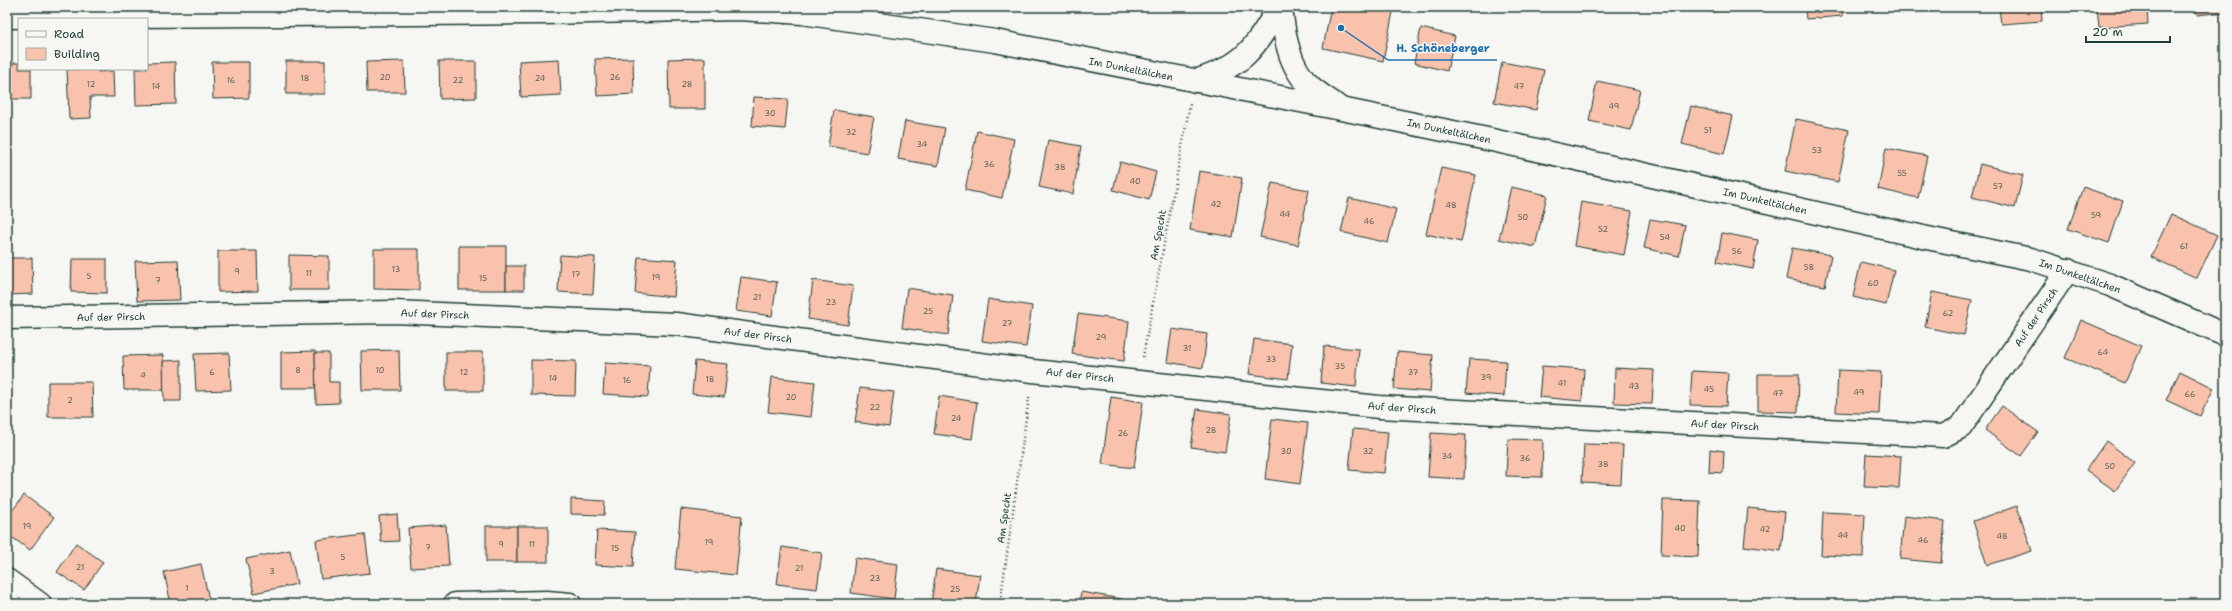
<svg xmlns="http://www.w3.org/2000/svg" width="2232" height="611" viewBox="0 0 2232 611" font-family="'Shantell Sans',sans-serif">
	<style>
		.building { fill: #f9c2ac; stroke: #1f3d34 }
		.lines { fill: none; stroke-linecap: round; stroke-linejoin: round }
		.street-casing { stroke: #1f3d34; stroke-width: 25 }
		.path { stroke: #1f3d34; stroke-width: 2.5; stroke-dasharray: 1 3; stroke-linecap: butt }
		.street { stroke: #f6f6f2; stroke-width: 22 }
		.labels { text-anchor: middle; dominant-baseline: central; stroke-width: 3; stroke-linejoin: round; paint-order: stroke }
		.number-label { font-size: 8px; fill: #565e52 }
		.street-label { font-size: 10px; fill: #1f3d34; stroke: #f6f6f2 }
		.leader { fill: none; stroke: #1f6fb2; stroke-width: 1.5 }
		.callout-dot { fill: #1f6fb2; stroke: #f6f6f2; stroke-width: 1.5 }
		.callout-label { font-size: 11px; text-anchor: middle; font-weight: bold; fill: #1f6fb2; stroke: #f6f6f2; stroke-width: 3; stroke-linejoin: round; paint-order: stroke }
	</style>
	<rect width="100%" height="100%" fill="#f6f6f2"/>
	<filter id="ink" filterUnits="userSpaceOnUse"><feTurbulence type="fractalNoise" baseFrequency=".025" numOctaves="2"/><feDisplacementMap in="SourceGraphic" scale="8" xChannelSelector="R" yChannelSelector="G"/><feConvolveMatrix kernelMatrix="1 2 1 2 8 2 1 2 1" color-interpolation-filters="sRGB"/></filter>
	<g filter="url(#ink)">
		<g class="building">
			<polygon points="1331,7 1394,7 1383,61 1323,48"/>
			<polygon points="1708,7 1745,7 1745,10 1708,12"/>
			<polygon points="1805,7 1842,7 1843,16 1806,19"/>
			<polygon points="1899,7 1950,7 1950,10 1899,13"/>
			<polygon points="1999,7 2041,7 2042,21 2001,24"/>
			<polygon points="2097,7 2147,7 2148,24 2099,27"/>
			<polygon points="2196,7 2225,7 2225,12 2197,15"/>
			<polygon points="1421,28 1455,36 1447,71 1414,63"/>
			<polygon points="633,58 634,94 597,96 595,59"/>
			<polygon points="705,58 705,109 669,109 668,59"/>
			<polygon points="559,59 561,95 521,97 519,61"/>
			<rect x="286" y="61" width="39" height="33"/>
			<polygon points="404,61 405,92 367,92 366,62"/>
			<polygon points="439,61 476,61 476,98 440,99"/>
			<polygon points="175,62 176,104 136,105 135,69 147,69 147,63"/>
			<polygon points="212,62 249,62 249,98 213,99"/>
			<polygon points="1502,62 1544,70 1536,110 1494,102"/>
			<polygon points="7,63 19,63 19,69 31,69 31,99 7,99"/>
			<polygon points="67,69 98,69 98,72 113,71 114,97 90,97 91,118 69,119"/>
			<polygon points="1597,81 1640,90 1631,130 1589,121"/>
			<polygon points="754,97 788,99 785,129 752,126"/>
			<polygon points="1691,106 1733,116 1724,154 1682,144"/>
			<polygon points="834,110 874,117 867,153 828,146"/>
			<polygon points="1796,119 1849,130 1838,182 1785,171"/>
			<polygon points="905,121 945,128 938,166 898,159"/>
			<polygon points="977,131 1014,139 1002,198 965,190"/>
			<polygon points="1048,140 1081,146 1073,194 1039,187"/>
			<polygon points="1886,148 1927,156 1918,198 1878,189"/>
			<polygon points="1120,162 1156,172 1149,200 1113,190"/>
			<polygon points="1980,164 2023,175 2015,208 1972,197"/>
			<polygon points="1441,168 1476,175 1461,242 1426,234"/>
			<polygon points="1199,171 1242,178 1233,237 1190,230"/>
			<polygon points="1272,183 1309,190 1298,245 1260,237"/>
			<polygon points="1511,187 1547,195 1535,247 1499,239"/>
			<polygon points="2083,187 2123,201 2109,243 2068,229"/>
			<polygon points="1349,198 1396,209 1388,243 1341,232"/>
			<polygon points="1581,202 1632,211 1624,255 1574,246"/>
			<polygon points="2171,214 2217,235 2197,278 2151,257"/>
			<polygon points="1650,219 1685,225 1679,256 1644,248"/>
			<polygon points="1722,233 1758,240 1753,269 1717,262"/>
			<rect x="459" y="246" width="47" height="44"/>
			<polygon points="1792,248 1831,255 1825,286 1786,279"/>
			<polygon points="374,249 419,249 419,290 374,289"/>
			<polygon points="218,251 257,251 258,291 218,292"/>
			<polygon points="289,255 329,256 329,290 289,290"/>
			<polygon points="560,255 595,257 593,294 558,292"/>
			<polygon points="638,257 677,260 674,297 635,293"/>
			<polygon points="7,258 32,258 33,294 7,295"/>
			<polygon points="72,259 107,259 107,293 71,292"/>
			<polygon points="178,260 180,300 137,301 135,261"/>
			<polygon points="1861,262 1894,270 1886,305 1853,297"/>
			<rect x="506" y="266" width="18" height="24"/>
			<polygon points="741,277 777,282 772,316 736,311"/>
			<polygon points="813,280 853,286 848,325 808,319"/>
			<polygon points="907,288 953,295 948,335 902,328"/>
			<polygon points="1932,292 1972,300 1964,335 1925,327"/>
			<polygon points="988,299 1032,306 1026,347 982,341"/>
			<polygon points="1078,314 1129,321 1124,361 1072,354"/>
			<polygon points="2081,320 2141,346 2125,383 2065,358"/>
			<polygon points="1172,329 1207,334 1203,368 1167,362"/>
			<polygon points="1254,339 1292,344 1288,379 1249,374"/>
			<polygon points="1324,346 1359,349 1356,387 1321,383"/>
			<polygon points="399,350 400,390 362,390 361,351"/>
			<polygon points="315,351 316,388 281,388 281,352"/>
			<rect x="446" y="352" width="37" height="39"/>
			<polygon points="1397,352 1433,355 1430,392 1394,389"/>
			<polygon points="229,353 231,390 196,391 194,354"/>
			<polygon points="315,353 329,353 329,382 339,382 339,403 316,404"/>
			<polygon points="163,355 164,390 124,390 123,356"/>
			<polygon points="1469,359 1506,361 1504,396 1466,393"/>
			<polygon points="181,360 181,401 164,401 163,361"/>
			<polygon points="531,360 576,361 575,396 531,395"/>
			<polygon points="695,361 728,364 724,397 692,394"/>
			<polygon points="605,363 650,366 648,397 603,394"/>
			<polygon points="1542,366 1584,369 1582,401 1539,397"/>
			<polygon points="1615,368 1654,370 1652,404 1614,403"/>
			<polygon points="1838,370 1881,372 1879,414 1836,412"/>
			<polygon points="1692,371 1728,373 1726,406 1690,405"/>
			<polygon points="2180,371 2214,388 2200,416 2166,400"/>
			<polygon points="1758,374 1799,374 1798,412 1758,411"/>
			<polygon points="772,377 815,382 811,417 768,412"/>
			<polygon points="48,382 92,382 93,417 48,417"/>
			<polygon points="860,388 894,392 889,427 855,422"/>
			<polygon points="939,396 977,402 972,439 934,434"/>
			<polygon points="1111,397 1143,402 1134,468 1102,464"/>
			<polygon points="2002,406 2038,432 2021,456 1985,430"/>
			<polygon points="1197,409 1231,414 1225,452 1191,447"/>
			<polygon points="1272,419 1308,423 1300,484 1265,479"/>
			<polygon points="1353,429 1388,432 1384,473 1349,470"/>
			<polygon points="1431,433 1466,435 1464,479 1428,477"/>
			<polygon points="1508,439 1543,440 1542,477 1506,476"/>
			<polygon points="2106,441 2135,463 2115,491 2086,470"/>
			<polygon points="1584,444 1623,445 1621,484 1582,482"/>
			<polygon points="1710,449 1724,451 1723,473 1709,472"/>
			<polygon points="1866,454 1901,456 1899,488 1864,487"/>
			<polygon points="24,495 54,517 30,550 7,534 7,518"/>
			<polygon points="571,499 605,501 604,515 571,514"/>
			<polygon points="1663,500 1700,501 1698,557 1661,555"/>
			<polygon points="2017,506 2032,551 1987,565 1973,521"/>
			<polygon points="1748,508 1785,512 1781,551 1744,546"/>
			<polygon points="681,509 742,516 736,575 675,569"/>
			<polygon points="1823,512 1865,514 1863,557 1821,555"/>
			<polygon points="397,514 399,541 381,542 379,516"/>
			<polygon points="1904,516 1945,521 1941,563 1900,559"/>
			<polygon points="446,525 449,566 411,568 408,528"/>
			<rect x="486" y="526" width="31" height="36"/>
			<rect x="517" y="526" width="31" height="36"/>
			<polygon points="597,530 635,532 633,567 595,565"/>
			<polygon points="365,534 370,573 321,579 316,540"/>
			<polygon points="76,543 103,562 84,590 57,572"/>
			<polygon points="782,547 822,553 817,589 777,584"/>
			<polygon points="290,550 297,584 254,593 246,559"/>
			<polygon points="855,558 898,564 894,599 851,593"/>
			<polygon points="201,564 210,604 171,604 164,572"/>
			<polygon points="936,569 980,575 976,604 931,604"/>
			<polygon points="1081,592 1122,599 1121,604 1079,604"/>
		</g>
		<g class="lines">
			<defs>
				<g id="street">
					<path d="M1281,7C1284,35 1289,68 1311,87C1319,94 1329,100 1337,106"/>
					<polyline points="7,17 543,13 740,9 802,13 995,41 1341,109 1492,140 1932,239 2031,259 2110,285 2225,335"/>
					<path d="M1195,81C1244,66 1254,49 1279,7"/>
					<polyline points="7,318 394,312 676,324 1033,371 1379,407 1943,436 1961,427 2068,270"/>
					<polyline points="7,580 40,604"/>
					<polyline points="455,604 547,602 570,604"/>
				</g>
			</defs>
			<use href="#street" class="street-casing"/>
			<g class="path">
				<polyline points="1143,357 1190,104"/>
				<polyline points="1000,604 1029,397"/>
			</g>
			<use href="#street" class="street"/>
		</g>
	</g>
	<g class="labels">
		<g class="number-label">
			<text x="385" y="77">20</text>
			<text x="615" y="77">26</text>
			<text x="305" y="78">18</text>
			<text x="540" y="78">24</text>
			<text x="231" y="80">16</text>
			<text x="458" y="80">22</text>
			<text x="91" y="84">12</text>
			<text x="687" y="84">28</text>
			<text x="156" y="86">14</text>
			<text x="1519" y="86">47</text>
			<text x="1614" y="106">49</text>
			<text x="770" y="113">30</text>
			<text x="1708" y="130">51</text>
			<text x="851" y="132">32</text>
			<text x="922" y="144">34</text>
			<text x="1817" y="150">53</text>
			<text x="989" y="164">36</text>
			<text x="1060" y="167">38</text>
			<text x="1902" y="173">55</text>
			<text x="1135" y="181">40</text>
			<text x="1998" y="186">57</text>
			<text x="1216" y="204">42</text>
			<text x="1451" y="205">48</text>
			<text x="1285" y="214">44</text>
			<text x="2096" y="215">59</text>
			<text x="1523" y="217">50</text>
			<text x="1369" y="221">46</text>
			<text x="1603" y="229">52</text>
			<text x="1665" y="237">54</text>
			<text x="2184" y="246">61</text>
			<text x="1737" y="251">56</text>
			<text x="1809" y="267">58</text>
			<text x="396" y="269">13</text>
			<text x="237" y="271">9</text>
			<text x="309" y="273">11</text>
			<text x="576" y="274">17</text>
			<text x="89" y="276">5</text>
			<text x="656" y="277">19</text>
			<text x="483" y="278">15</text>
			<text x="158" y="280">7</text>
			<text x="1873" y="283">60</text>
			<text x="757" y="297">21</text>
			<text x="831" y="302">23</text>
			<text x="928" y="311">25</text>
			<text x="1948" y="313">62</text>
			<text x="1007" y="323">27</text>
			<text x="1101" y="337">29</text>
			<text x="1187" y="348">31</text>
			<text x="2103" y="352">64</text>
			<text x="1271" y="359">33</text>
			<text x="1340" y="366">35</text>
			<text x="298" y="370">8</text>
			<text x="380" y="370">10</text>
			<text x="212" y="372">6</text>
			<text x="464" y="372">12</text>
			<text x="1413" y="372">37</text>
			<text x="143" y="375">4</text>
			<text x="1486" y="377">39</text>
			<text x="553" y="378">14</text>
			<text x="710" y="379">18</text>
			<text x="627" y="380">16</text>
			<text x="1562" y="383">41</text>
			<text x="1634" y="386">43</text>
			<text x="1709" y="389">45</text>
			<text x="1859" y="392">49</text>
			<text x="1778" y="393">47</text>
			<text x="2190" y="394">66</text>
			<text x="791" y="397">20</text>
			<text x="70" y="400">2</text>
			<text x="875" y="407">22</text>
			<text x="956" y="418">24</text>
			<text x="1211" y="430">28</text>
			<text x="1123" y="433">26</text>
			<text x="1286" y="451">30</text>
			<text x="1368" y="451">32</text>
			<text x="1447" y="456">34</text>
			<text x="1525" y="458">36</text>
			<text x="1603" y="464">38</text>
			<text x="2110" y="466">50</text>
			<text x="27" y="526">19</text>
			<text x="1680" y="528">40</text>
			<text x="1765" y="529">42</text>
			<text x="1843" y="535">44</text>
			<text x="2002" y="536">48</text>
			<text x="1923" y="540">46</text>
			<text x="709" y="542">19</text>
			<text x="501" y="544">9</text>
			<text x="532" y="544">11</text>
			<text x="428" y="547">7</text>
			<text x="615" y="548">15</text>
			<text x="343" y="557">5</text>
			<text x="80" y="567">21</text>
			<text x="799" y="568">21</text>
			<text x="272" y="571">3</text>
			<text x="875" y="578">23</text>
			<text x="187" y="588">1</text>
			<text x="955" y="589">25</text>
		</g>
		<g class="street-label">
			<text transform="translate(1131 69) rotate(11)">Im Dunkeltälchen</text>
			<text transform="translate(1449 131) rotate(12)">Im Dunkeltälchen</text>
			<text transform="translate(1765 201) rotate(13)">Im Dunkeltälchen</text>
			<text transform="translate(1158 235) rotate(-80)">Am Specht</text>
			<text transform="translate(2080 276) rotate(19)">Im Dunkeltälchen</text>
			<text transform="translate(435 314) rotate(2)">Auf der Pirsch</text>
			<text transform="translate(111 317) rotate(-1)">Auf der Pirsch</text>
			<text transform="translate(2036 317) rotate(-56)">Auf der Pirsch</text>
			<text transform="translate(758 335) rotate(7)">Auf der Pirsch</text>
			<text transform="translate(1080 375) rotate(6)">Auf der Pirsch</text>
			<text transform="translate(1402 408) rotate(4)">Auf der Pirsch</text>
			<text transform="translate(1725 425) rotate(3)">Auf der Pirsch</text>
			<text transform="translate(1004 518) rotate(-82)">Am Specht</text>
		</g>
	</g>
	<path class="leader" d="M1341 28L1388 60H1497"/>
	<circle class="callout-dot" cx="1341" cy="28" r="4"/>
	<g class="callout-label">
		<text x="1443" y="52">H. Schöneberger</text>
	</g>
	<rect width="2232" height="611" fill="none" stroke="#f6f6f2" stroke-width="24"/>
	<rect x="12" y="12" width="2208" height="587" fill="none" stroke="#1f3d34" stroke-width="1.5" filter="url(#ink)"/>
	<rect x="18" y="18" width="130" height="52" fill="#f6f6f2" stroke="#a0aca6"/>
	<rect x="26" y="31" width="20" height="6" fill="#f6f6f2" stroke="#a0aca6"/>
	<text x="54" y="38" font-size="12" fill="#1f3d34">Road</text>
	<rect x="26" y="48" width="20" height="12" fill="#f9c2ac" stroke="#a0aca6"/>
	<text x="54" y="58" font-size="12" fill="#1f3d34">Building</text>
	<path d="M2086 36v6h84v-6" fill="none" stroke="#1f3d34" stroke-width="2"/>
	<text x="2092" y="36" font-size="12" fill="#1f3d34" stroke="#f6f6f2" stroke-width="3" paint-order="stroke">20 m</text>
</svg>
